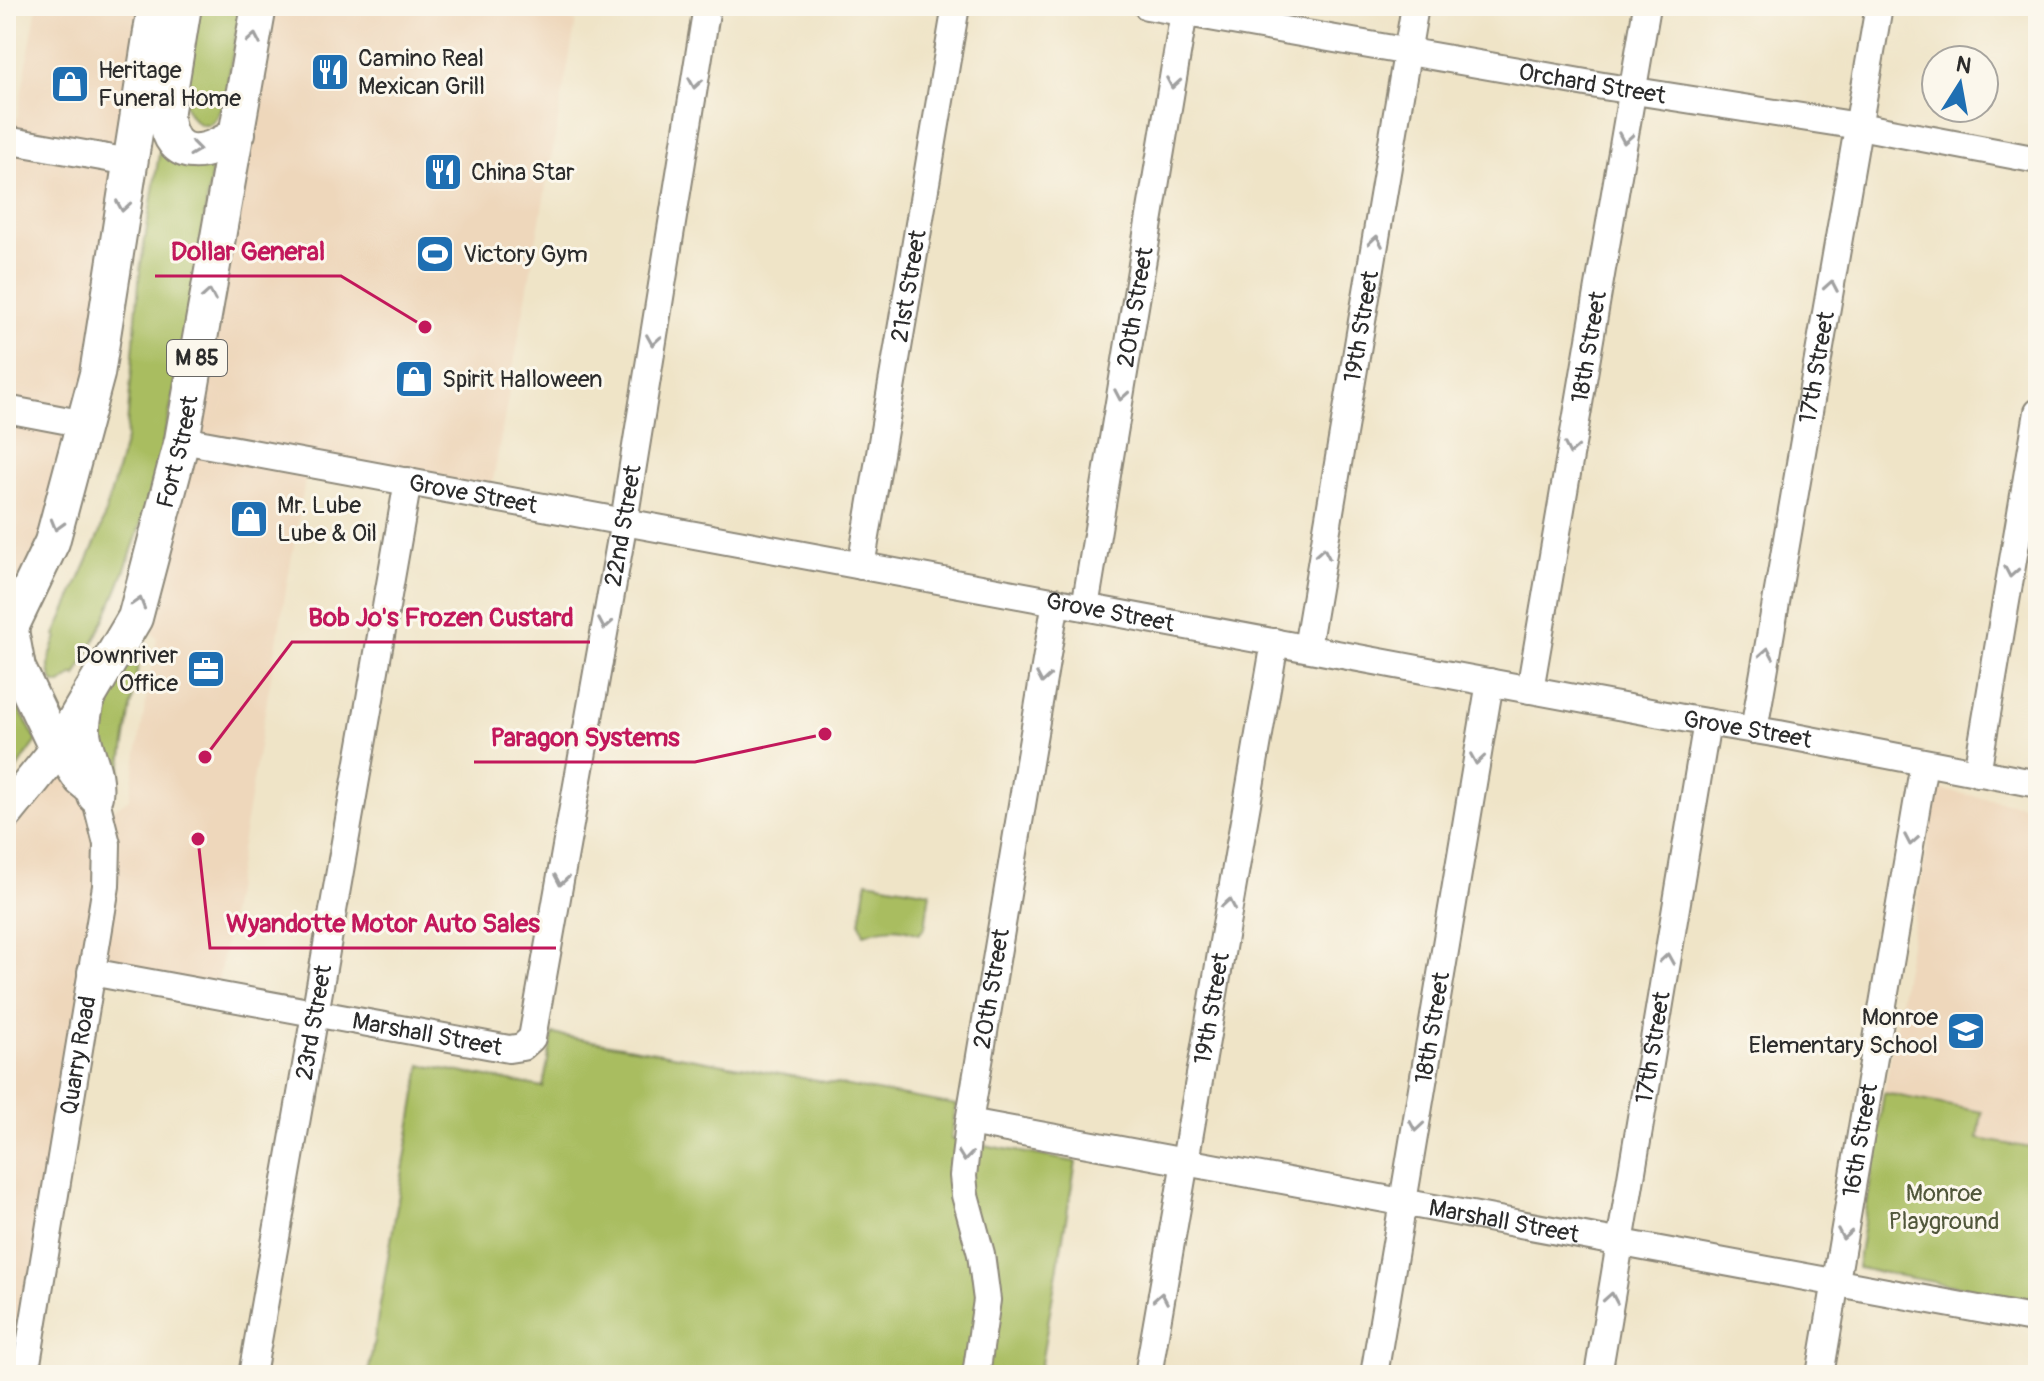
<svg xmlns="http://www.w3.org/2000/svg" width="2044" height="1381" viewBox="0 0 2044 1381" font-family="Pangolin,sans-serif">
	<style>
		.built { fill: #eed7bb }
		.green { fill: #a9bd61; stroke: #6a7446; stroke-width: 2 }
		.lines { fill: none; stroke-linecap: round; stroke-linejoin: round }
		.minor-casing { stroke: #8d8879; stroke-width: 30 }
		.major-casing { stroke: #8d8879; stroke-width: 38 }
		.minor { stroke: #fff; stroke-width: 26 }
		.major { stroke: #fff; stroke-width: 34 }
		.oneway { stroke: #a0a0a0 }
		.labels { text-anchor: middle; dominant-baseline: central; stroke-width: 6; stroke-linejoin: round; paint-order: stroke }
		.shield { fill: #fbf7ec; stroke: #696865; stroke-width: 2 }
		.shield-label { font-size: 22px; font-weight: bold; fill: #2b2b2b }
		.poi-label { font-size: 24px; fill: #2b2b2b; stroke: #fbf7ec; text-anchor: start }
		.street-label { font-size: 24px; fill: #2b2b2b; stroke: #fbf7ec }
		.park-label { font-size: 24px; fill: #51573b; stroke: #fbf7ec }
		.leader { fill: none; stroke: #c2185b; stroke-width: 3 }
		.callout-dot { fill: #c2185b; stroke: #fbf7ec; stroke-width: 3 }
		.callout-label { font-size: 26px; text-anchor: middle; font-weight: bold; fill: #c2185b; stroke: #fbf7ec; stroke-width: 6; stroke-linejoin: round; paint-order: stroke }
	</style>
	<rect width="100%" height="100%" fill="#fbf7ec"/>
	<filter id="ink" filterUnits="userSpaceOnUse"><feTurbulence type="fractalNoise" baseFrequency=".0125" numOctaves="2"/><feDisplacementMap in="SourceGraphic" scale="16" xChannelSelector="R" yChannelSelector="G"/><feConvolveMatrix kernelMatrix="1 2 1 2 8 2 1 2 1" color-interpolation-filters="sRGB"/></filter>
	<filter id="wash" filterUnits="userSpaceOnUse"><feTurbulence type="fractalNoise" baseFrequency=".006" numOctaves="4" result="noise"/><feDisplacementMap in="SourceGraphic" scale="32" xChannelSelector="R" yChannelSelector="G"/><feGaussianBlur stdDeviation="1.8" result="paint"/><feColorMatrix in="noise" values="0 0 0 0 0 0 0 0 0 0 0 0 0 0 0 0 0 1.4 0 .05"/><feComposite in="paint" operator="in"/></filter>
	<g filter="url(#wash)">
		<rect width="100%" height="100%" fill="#efe4c7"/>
		<g class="built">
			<polygon points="37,6 155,6 97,374 6,638 6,140 13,141"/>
			<polygon points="259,6 501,6 576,21 490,497 308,463 216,995 92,972 26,1375 6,1375 6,813 57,750 102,818 129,799 157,638 135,618"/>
			<polygon points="1937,789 2038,808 2038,1149 1978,1139 1982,1112 1884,1093"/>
		</g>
		<g class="green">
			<path d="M193,6H241L223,109H220C210,137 191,124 184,103Z"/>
			<path d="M160,148L213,165C183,340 165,518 76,676L74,674L61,684L54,683C44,667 51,653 57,637L55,635L100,532L126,439L140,270Z"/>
			<polygon points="143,635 119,780 109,779 93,723"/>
			<polygon points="6,686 37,741 6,783"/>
			<path d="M867,881L930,892L925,927L919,934C898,926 885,927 864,934L860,923Z"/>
			<polygon points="553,1034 956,1105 951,1139 1076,1162 1039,1375 368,1375 421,1065 543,1087"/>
			<polygon points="1884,1093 1982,1112 1978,1139 2038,1149 2038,1301 1857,1268"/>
		</g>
	</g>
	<g filter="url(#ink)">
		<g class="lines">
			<defs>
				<g id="minor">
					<path id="s1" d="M1147,6L1603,86L1859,126L2038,160"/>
					<polyline points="6,140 130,162"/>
					<polyline points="6,409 85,424"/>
					<path id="s2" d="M182,440L1688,719L1779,734L2038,784"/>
					<path id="s3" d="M861,566L956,6"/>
					<path id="s4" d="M1085,607L1185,6"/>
					<path id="s5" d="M1307,648L1415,6"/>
					<path id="s6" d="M1530,690L1647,6"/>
					<path id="s7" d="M1754,730L1879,6"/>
					<polyline points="1977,773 2038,412"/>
					<path id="s8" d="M91,972L509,1049L522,1047L532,1038L624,521L707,6"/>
					<path id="s9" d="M969,1122L2038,1320"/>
					<path id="s10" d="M25,1375L106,886L107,844L95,796L78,782L57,750"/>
					<path id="s11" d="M252,1375L408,481"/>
					<path id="s12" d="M976,1375L987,1300L981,1254L965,1195L963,1176L969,1122L1056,601"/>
					<path id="s13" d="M1148,1375L1275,642"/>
					<path id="s14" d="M1374,1375L1490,682"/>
					<path id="s15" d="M1598,1375L1707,722"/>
					<path id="s16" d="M1820,1375L1924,763"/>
				</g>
				<g id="major">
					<path d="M184,6L166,116C170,165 210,155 238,133"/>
					<polyline points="11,630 18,668 57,750"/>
					<polyline points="6,638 52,542 97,374 155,6"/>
					<path d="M87,700C85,711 82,721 83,733C86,756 98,771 95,796"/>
					<path id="s17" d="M6,813L57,750L135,618L182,440L259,6"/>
				</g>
			</defs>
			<use href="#minor" class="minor-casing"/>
			<use href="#major" class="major-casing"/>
			<use href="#minor" class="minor"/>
			<use href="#major" class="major"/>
		</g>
		<defs><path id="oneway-chevron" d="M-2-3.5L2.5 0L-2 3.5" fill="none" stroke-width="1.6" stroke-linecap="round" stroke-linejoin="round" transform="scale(2)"/></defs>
		<g class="oneway">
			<use href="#oneway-chevron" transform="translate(254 39) rotate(-80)"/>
			<use href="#oneway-chevron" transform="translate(695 83) rotate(99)"/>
			<use href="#oneway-chevron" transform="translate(1173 83) rotate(100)"/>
			<use href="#oneway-chevron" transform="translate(1625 138) rotate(100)"/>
			<use href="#oneway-chevron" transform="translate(195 149) rotate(8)"/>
			<use href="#oneway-chevron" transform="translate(123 206) rotate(99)"/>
			<use href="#oneway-chevron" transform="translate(1376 241) rotate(-80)"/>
			<use href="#oneway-chevron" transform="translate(1831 286) rotate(-80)"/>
			<use href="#oneway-chevron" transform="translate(209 295) rotate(-80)"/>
			<use href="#oneway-chevron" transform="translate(653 340) rotate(99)"/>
			<use href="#oneway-chevron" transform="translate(1121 395) rotate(100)"/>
			<use href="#oneway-chevron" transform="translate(1571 449) rotate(100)"/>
			<use href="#oneway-chevron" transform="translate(57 525) rotate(106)"/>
			<use href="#oneway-chevron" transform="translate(1323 553) rotate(-80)"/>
			<use href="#oneway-chevron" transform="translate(2011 572) rotate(100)"/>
			<use href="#oneway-chevron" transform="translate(139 603) rotate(-73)"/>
			<use href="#oneway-chevron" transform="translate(605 624) rotate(100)"/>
			<use href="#oneway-chevron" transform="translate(1767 653) rotate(-80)"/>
			<use href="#oneway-chevron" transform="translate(1043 678) rotate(100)"/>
			<use href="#oneway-chevron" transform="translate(1477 759) rotate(99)"/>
			<use href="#oneway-chevron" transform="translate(1911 840) rotate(100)"/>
			<use href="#oneway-chevron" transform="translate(561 880) rotate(100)"/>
			<use href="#oneway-chevron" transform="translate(1229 904) rotate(-80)"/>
			<use href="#oneway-chevron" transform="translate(1667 959) rotate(-81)"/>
			<use href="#oneway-chevron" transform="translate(1416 1126) rotate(99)"/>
			<use href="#oneway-chevron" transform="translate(965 1156) rotate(96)"/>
			<use href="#oneway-chevron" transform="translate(1844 1234) rotate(100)"/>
			<use href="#oneway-chevron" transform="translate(1161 1298) rotate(-80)"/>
			<use href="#oneway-chevron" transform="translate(1611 1298) rotate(-80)"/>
		</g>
	</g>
	<defs>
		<symbol id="restaurant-square" viewBox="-11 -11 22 22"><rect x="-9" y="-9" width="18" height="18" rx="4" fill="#1f6fb2" stroke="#fbf7ec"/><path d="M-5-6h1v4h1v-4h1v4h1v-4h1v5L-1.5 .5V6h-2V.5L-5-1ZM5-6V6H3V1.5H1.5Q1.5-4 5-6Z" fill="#fff"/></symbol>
		<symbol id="shop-square" viewBox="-11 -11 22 22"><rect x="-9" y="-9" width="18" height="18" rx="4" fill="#1f6fb2" stroke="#fbf7ec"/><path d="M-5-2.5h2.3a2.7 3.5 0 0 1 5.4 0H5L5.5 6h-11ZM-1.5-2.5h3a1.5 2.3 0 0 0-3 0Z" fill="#fff"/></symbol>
		<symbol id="stadium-square" viewBox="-11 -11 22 22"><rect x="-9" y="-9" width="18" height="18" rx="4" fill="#1f6fb2" stroke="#fbf7ec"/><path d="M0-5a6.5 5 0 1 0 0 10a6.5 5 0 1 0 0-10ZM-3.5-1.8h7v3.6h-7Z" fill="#fff"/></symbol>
		<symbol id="office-square" viewBox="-11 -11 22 22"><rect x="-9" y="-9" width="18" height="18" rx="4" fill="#1f6fb2" stroke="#fbf7ec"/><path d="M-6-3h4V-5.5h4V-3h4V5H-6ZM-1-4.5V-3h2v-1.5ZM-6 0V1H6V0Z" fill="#fff"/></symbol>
		<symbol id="school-square" viewBox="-11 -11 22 22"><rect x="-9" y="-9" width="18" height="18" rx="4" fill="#1f6fb2" stroke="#fbf7ec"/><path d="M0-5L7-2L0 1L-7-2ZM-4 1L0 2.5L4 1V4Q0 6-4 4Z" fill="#fff"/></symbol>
	</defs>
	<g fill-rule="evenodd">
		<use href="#restaurant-square" x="308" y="50" width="44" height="44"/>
		<use href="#shop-square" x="48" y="62" width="44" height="44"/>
		<use href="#restaurant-square" x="421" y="150" width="44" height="44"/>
		<use href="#stadium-square" x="413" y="232" width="44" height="44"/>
		<use href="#shop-square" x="392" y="357" width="44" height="44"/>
		<use href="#shop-square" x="227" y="497" width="44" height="44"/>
		<use href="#office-square" x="184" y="647" width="44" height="44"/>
		<use href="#school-square" x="1944" y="1009" width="44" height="44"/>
	</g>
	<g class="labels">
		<rect class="shield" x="167" y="340" width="60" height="36" rx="6"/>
		<g class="shield-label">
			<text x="197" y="358">M 85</text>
		</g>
		<g class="poi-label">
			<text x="358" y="58">Camino Real<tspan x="358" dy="28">Mexican Grill</tspan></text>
			<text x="98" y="70">Heritage<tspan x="98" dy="28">Funeral Home</tspan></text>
			<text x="471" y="172">China Star</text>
			<text x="463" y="254">Victory Gym</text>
			<text x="442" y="379">Spirit Halloween</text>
			<text x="277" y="505">Mr. Lube<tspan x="277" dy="28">Lube &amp; Oil</tspan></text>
			<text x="178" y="655" text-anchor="end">Downriver<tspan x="178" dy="28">Office</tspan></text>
			<text x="1938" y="1017" text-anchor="end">Monroe<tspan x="1938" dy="28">Elementary School</tspan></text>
		</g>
		<g class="street-label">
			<text stroke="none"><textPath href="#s1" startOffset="452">Orchard Street</textPath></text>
			<text stroke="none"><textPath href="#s3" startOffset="284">21st Street</textPath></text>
			<text stroke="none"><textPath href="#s4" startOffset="304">20th Street</textPath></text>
			<text stroke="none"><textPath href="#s5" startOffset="326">19th Street</textPath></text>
			<text stroke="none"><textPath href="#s6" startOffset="348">18th Street</textPath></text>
			<text stroke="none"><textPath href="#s7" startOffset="368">17th Street</textPath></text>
			<text stroke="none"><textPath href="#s17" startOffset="406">Fort Street</textPath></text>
			<text stroke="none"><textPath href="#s2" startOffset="296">Grove Street</textPath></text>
			<text stroke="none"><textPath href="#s8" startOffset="972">22nd Street</textPath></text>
			<text stroke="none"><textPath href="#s2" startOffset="944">Grove Street</textPath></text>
			<text stroke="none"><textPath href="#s2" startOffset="1592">Grove Street</textPath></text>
			<text stroke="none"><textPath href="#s12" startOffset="392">20th Street</textPath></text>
			<text stroke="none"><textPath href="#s13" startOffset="372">19th Street</textPath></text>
			<text stroke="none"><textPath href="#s11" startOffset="358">23rd Street</textPath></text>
			<text stroke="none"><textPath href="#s14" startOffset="352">18th Street</textPath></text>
			<text stroke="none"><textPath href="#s8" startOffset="342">Marshall Street</textPath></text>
			<text stroke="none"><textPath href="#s15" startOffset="332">17th Street</textPath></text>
			<text stroke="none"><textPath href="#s10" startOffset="324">Quarry Road</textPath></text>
			<text stroke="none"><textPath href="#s16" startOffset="238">16th Street</textPath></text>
			<text stroke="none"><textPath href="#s9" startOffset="544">Marshall Street</textPath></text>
		</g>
		<g class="park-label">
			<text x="1944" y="1193">Monroe<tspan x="1944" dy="28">Playground</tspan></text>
		</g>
	</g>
	<path class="leader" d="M425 327L341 276H155M205 757L292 642H590M825 734L695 762H474M198 839L210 948H556"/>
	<g class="callout-dot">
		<circle cx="425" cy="327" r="8"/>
		<circle cx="205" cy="757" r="8"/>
		<circle cx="825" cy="734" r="8"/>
		<circle cx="198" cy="839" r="8"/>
	</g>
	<g class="callout-label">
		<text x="248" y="260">Dollar General</text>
		<text x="441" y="626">Bob Jo's Frozen Custard</text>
		<text x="585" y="746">Paragon Systems</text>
		<text x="383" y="932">Wyandotte Motor Auto Sales</text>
	</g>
	<rect width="2044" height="1381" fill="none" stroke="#fbf7ec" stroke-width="32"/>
	<g transform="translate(1960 84) rotate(11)"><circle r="38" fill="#fbf7ec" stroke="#a8a59f" stroke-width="2"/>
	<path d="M0-6L14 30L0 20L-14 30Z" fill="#1f6fb2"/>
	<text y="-12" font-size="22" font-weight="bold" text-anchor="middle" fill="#2b2b2b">N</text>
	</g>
</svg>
